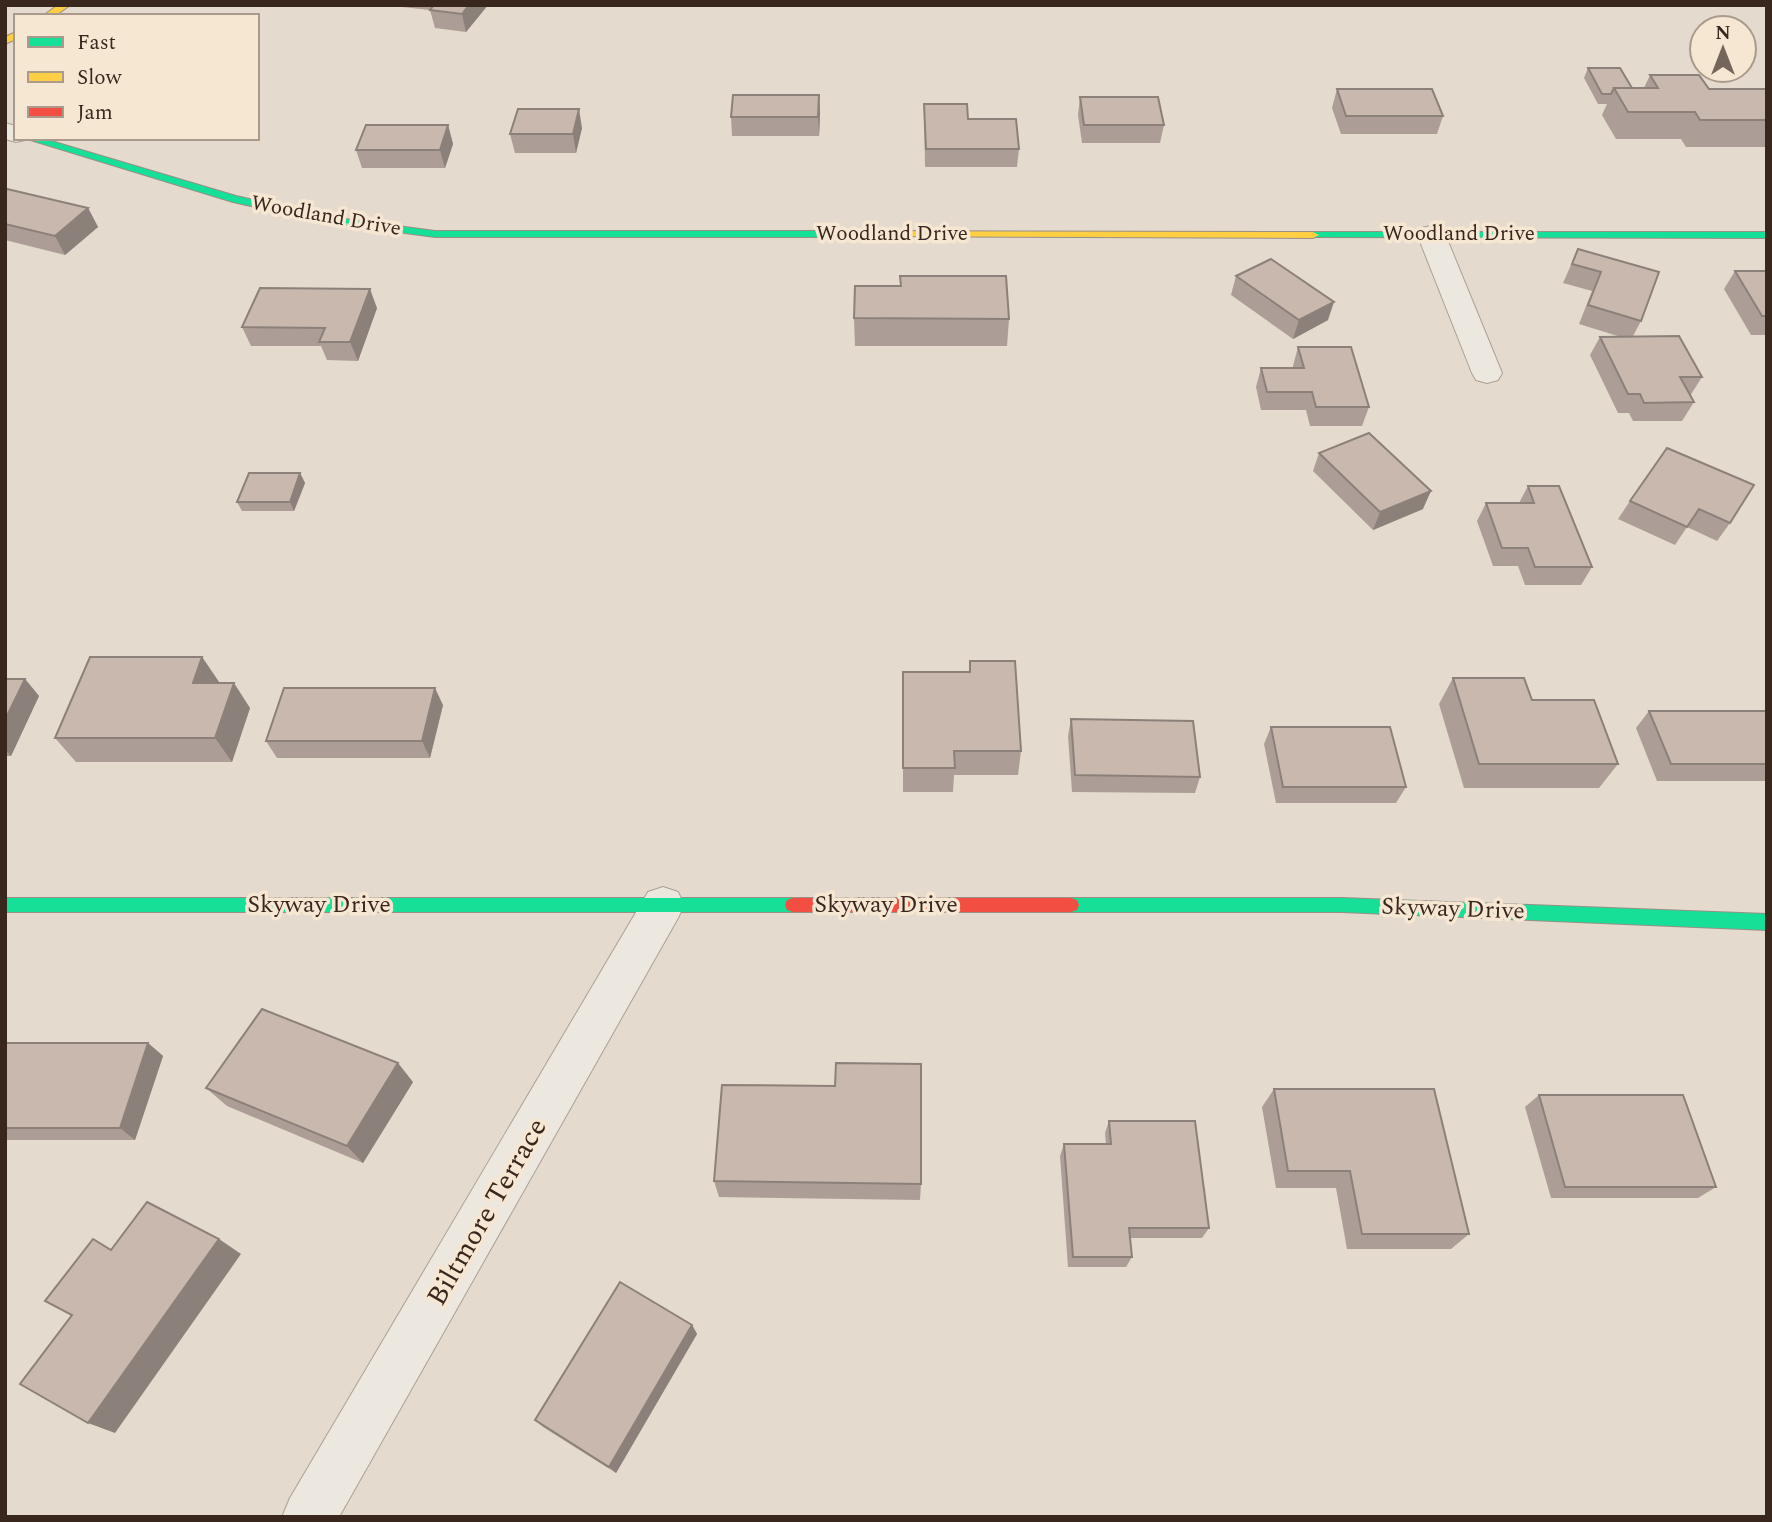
<svg xmlns="http://www.w3.org/2000/svg" width="1772" height="1522" viewBox="0 0 1772 1522" font-family="Spectral,serif">
	<style>
		.lines { fill: none; stroke-linecap: round; stroke-linejoin: round }
		.street-casing { stroke: #aaa096; stroke-width: 2 }
		.fast-casing { stroke: #998f86; stroke-width: 2 }
		.slow-casing { stroke: #998f86; stroke-width: 2 }
		.jam-casing { stroke: #998f86; stroke-width: 2 }
		.street { fill: #ece7df; fill-rule: evenodd }
		.fast { fill: #16e098; fill-rule: evenodd }
		.slow { fill: #ffcf43; fill-rule: evenodd }
		.jam { fill: #f24e42; fill-rule: evenodd }
		.wall { fill: #ac9e96 }
		.shaded-wall { fill: #8c817a }
		.building { fill: #c8b8ae; stroke: #8c817a; stroke-width: 2 }
		.labels { text-anchor: middle; dominant-baseline: central; stroke-width: 7; stroke-linejoin: round; paint-order: stroke }
		.far-street-label { font-size: 21px; fill: #39271e; stroke: #f6e7d3 }
		.street-label { font-size: 24px; fill: #39271e; stroke: #f6e7d3 }
		.near-street-label { font-size: 28px; fill: #39271e; stroke: #f6e7d3 }
	</style>
	<rect width="100%" height="100%" fill="#e4dacd"/>
	<g class="lines">
		<defs>
			<g id="street">
				<polygon points="5,123 16,126 16,138 25,140 16,142 5,139"/>
				<polygon points="1431,226 1441,228 1445,234 1502,373 1498,380 1487,383 1476,380 1472,373 1417,234 1421,228"/>
				<polygon points="663,887 678,892 684,905 678,918 339,1517 282,1517 290,1498 648,892"/>
			</g>
			<g id="fast">
				<polygon points="24,138 41,138 236,196 323,216 435,231 827,231 833,234 827,237 435,237 323,222 233,202"/>
				<polygon points="1313,232 1767,232 1767,238 1309,237 1307,235"/>
				<polygon points="5,898 793,898 799,900 801,905 799,910 793,912 5,912"/>
				<polygon points="1071,898 1342,898 1767,914 1767,930 1342,912 1071,912 1065,910 1063,905 1065,900"/>
			</g>
			<g id="slow">
				<polygon points="58,5 70,5 55,16 43,16"/>
				<polygon points="16,32 16,39 5,44 5,37"/>
				<polygon points="827,231 1313,232 1319,235 1313,238 823,236 821,234"/>
			</g>
			<polygon id="jam" points="793,898 1071,898 1077,900 1079,905 1077,910 1071,912 793,912 787,910 785,905 787,900"/>
		</defs>
		<use href="#street" class="street-casing"/>
		<use href="#fast" class="fast-casing"/>
		<use href="#slow" class="slow-casing"/>
		<use href="#jam" class="jam-casing"/>
		<use href="#street" class="street"/>
		<use href="#fast" class="fast"/>
		<use href="#slow" class="slow"/>
		<use href="#jam" class="jam"/>
	</g>
	<g class="wall">
		<polygon points="393,5 488,5 466,32 435,28 430,10 393,6"/>
		<polygon points="1588,68 1632,88 1644,88 1650,75 1709,89 1767,89 1767,147 1686,147 1681,139 1616,139 1602,115 1607,104 1598,104 1584,78"/>
		<polygon points="1337,89 1443,116 1437,134 1341,134 1332,108"/>
		<polygon points="819,95 820,113 819,136 732,136 731,117"/>
		<polygon points="1080,97 1164,125 1160,143 1082,143 1078,115"/>
		<polygon points="924,104 968,119 1019,149 1017,167 925,167"/>
		<polygon points="448,125 453,144 445,168 362,168 356,150"/>
		<polygon points="582,128 576,153 515,153 510,134"/>
		<polygon points="5,190 88,208 98,227 65,255 5,240"/>
		<polygon points="1578,249 1659,272 1641,321 1633,336 1702,377 1690,396 1694,402 1682,421 1633,421 1629,413 1618,413 1590,355 1600,337 1621,337 1579,324 1592,291 1563,283"/>
		<polygon points="1735,271 1767,271 1767,335 1751,335 1724,289"/>
		<polygon points="1236,276 1328,320 1293,339 1231,295"/>
		<polygon points="377,308 358,361 327,360 321,346 251,346 242,327"/>
		<polygon points="854,318 1009,319 1007,346 855,346"/>
		<polygon points="1298,347 1369,407 1362,426 1310,426 1306,410 1261,410 1256,387 1261,368 1293,368 1293,366"/>
		<polygon points="1667,448 1730,523 1717,541 1687,527 1675,545 1618,519 1630,501"/>
		<polygon points="1319,453 1423,509 1373,530 1313,471"/>
		<polygon points="300,473 305,483 294,511 242,511 237,502"/>
		<polygon points="1528,486 1592,567 1581,585 1525,585 1518,566 1493,566 1477,521 1486,503 1519,503"/>
		<polygon points="202,657 219,682 250,708 232,762 76,762 55,738"/>
		<polygon points="970,661 1021,751 1018,775 954,775 953,792 903,792 903,698 969,672"/>
		<polygon points="1453,678 1618,764 1599,788 1464,788 1439,704"/>
		<polygon points="5,679 25,679 39,696 11,756 5,756"/>
		<polygon points="443,705 430,758 277,758 266,741"/>
		<polygon points="1649,711 1767,711 1767,781 1657,781 1636,728"/>
		<polygon points="1071,719 1200,777 1195,793 1072,792 1068,736"/>
		<polygon points="1271,727 1406,787 1396,803 1276,803 1264,744"/>
		<polygon points="5,1043 148,1043 163,1056 135,1140 5,1140"/>
		<polygon points="413,1082 363,1163 227,1106 206,1088"/>
		<polygon points="1274,1089 1469,1234 1451,1249 1347,1249 1336,1188 1276,1188 1262,1107"/>
		<polygon points="1539,1095 1716,1187 1698,1198 1551,1198 1525,1107"/>
		<polygon points="1109,1121 1209,1228 1202,1238 1130,1238 1132,1257 1126,1267 1068,1267 1060,1156 1064,1144 1106,1144 1105,1133"/>
		<polygon points="714,1181 921,1184 920,1200 719,1197"/>
		<polygon points="692,1325 697,1334 616,1473 543,1427 535,1420"/>
	</g>
	<g class="shaded-wall">
		<polygon points="469,5 488,5 466,32 462,14"/>
		<polygon points="819,95 820,113 819,136 818,117"/>
		<polygon points="579,109 582,128 576,153 573,134"/>
		<polygon points="448,125 453,144 445,168 440,150"/>
		<polygon points="88,208 98,227 65,255 55,236"/>
		<polygon points="370,289 377,308 358,361 350,342"/>
		<polygon points="1334,302 1328,320 1293,339 1299,320"/>
		<polygon points="300,473 305,483 294,511 290,502"/>
		<polygon points="1431,491 1423,509 1373,530 1380,512"/>
		<polygon points="202,657 219,682 193,683"/>
		<polygon points="25,679 39,696 11,756 5,750 5,720"/>
		<polygon points="234,683 250,708 232,762 215,738"/>
		<polygon points="435,688 443,705 430,758 422,741"/>
		<polygon points="148,1043 163,1056 135,1140 120,1128"/>
		<polygon points="398,1063 413,1082 363,1163 347,1146"/>
		<polygon points="219,1239 241,1254 115,1433 88,1423"/>
		<polygon points="692,1325 697,1334 616,1473 609,1467"/>
	</g>
	<g class="building">
		<polygon points="434,5 469,5 462,14 430,10"/>
		<polygon points="1588,68 1620,68 1632,88 1614,88 1611,94 1602,94"/>
		<polygon points="1650,75 1699,75 1709,89 1767,89 1767,120 1700,120 1695,112 1628,112 1614,88 1658,88"/>
		<polygon points="1337,89 1432,89 1443,116 1346,116"/>
		<polygon points="733,95 819,95 818,117 731,117"/>
		<polygon points="1080,97 1158,97 1164,125 1084,125"/>
		<polygon points="924,104 967,104 968,119 1016,119 1019,149 926,149"/>
		<polygon points="518,109 579,109 573,134 510,134"/>
		<polygon points="366,125 448,125 440,150 356,150"/>
		<polygon points="7,189 88,208 55,236 5,224 5,190"/>
		<polygon points="1578,249 1659,272 1641,321 1588,305 1601,272 1572,264"/>
		<polygon points="1271,259 1334,302 1299,320 1236,276"/>
		<polygon points="1735,271 1767,271 1767,316 1762,316"/>
		<polygon points="900,276 1006,276 1009,319 854,318 855,286 901,286"/>
		<polygon points="260,288 370,289 350,342 319,342 325,328 242,327"/>
		<polygon points="1679,336 1702,377 1680,377 1694,402 1644,403 1640,394 1628,394 1600,337"/>
		<polygon points="1298,347 1351,347 1369,407 1316,407 1312,392 1267,392 1261,368 1304,368"/>
		<polygon points="1369,433 1431,491 1380,512 1319,453"/>
		<polygon points="1667,448 1754,485 1730,523 1699,509 1687,527 1630,501"/>
		<polygon points="249,473 300,473 290,502 237,502"/>
		<polygon points="1528,486 1559,486 1592,567 1535,567 1528,548 1502,548 1486,503 1534,503"/>
		<polygon points="90,657 202,657 193,683 234,683 215,738 55,738"/>
		<polygon points="970,661 1015,661 1021,751 954,751 955,768 903,768 903,672 970,672"/>
		<polygon points="1453,678 1524,678 1532,700 1594,700 1618,764 1479,764"/>
		<polygon points="5,679 25,679 5,720"/>
		<polygon points="284,688 435,688 422,741 266,741"/>
		<polygon points="1649,711 1767,711 1767,764 1671,764"/>
		<polygon points="1071,719 1193,721 1200,777 1075,775"/>
		<polygon points="1271,727 1390,727 1406,787 1283,787"/>
		<polygon points="262,1009 398,1063 347,1146 206,1088"/>
		<polygon points="5,1043 148,1043 120,1128 5,1128"/>
		<polygon points="836,1063 921,1064 921,1184 714,1181 722,1085 835,1086"/>
		<polygon points="1274,1089 1434,1089 1469,1234 1362,1234 1350,1171 1288,1171"/>
		<polygon points="1539,1095 1683,1095 1716,1187 1565,1187"/>
		<polygon points="1109,1121 1195,1121 1209,1228 1129,1228 1132,1257 1073,1257 1064,1144 1111,1144"/>
		<polygon points="147,1202 219,1239 88,1423 20,1384 72,1315 45,1301 93,1239 111,1250"/>
		<polygon points="620,1282 692,1325 609,1467 535,1420"/>
	</g>
	<g class="labels">
		<g class="far-street-label">
			<text transform="translate(326 216) rotate(10)">Woodland Drive</text>
			<text x="892" y="234">Woodland Drive</text>
			<text x="1459" y="234">Woodland Drive</text>
		</g>
		<g class="street-label">
			<text x="319" y="905">Skyway Drive</text>
			<text x="886" y="905">Skyway Drive</text>
			<text transform="translate(1453 909) rotate(2)">Skyway Drive</text>
		</g>
		<g class="near-street-label">
			<text transform="translate(487 1212) rotate(-60)">Biltmore Terrace</text>
		</g>
	</g>
	<rect width="1772" height="1522" fill="none" stroke="#39271e" stroke-width="14"/>
	<rect x="14" y="14" width="245" height="126" fill="#f6e7d3" stroke="#aa9a8b" stroke-width="2"/>
	<rect x="28" y="37" width="35" height="10" fill="#16e098" stroke="#aa9a8b" stroke-width="2"/>
	<text x="77" y="49" font-size="21" fill="#39271e">Fast</text>
	<rect x="28" y="72" width="35" height="10" fill="#ffcf43" stroke="#aa9a8b" stroke-width="2"/>
	<text x="77" y="84" font-size="21" fill="#39271e">Slow</text>
	<rect x="28" y="107" width="35" height="10" fill="#f24e42" stroke="#aa9a8b" stroke-width="2"/>
	<text x="77" y="119" font-size="21" fill="#39271e">Jam</text>
	<g transform="translate(1723 49)"><circle r="33" fill="#f6e7d3" stroke="#aa9a8b" stroke-width="2"/>
	<path d="M0-5L12 26L0 18L-12 26Z" fill="#75665b"/>
	<text y="-10" font-size="19" font-weight="bold" text-anchor="middle" fill="#39271e">N</text>
	</g>
</svg>
